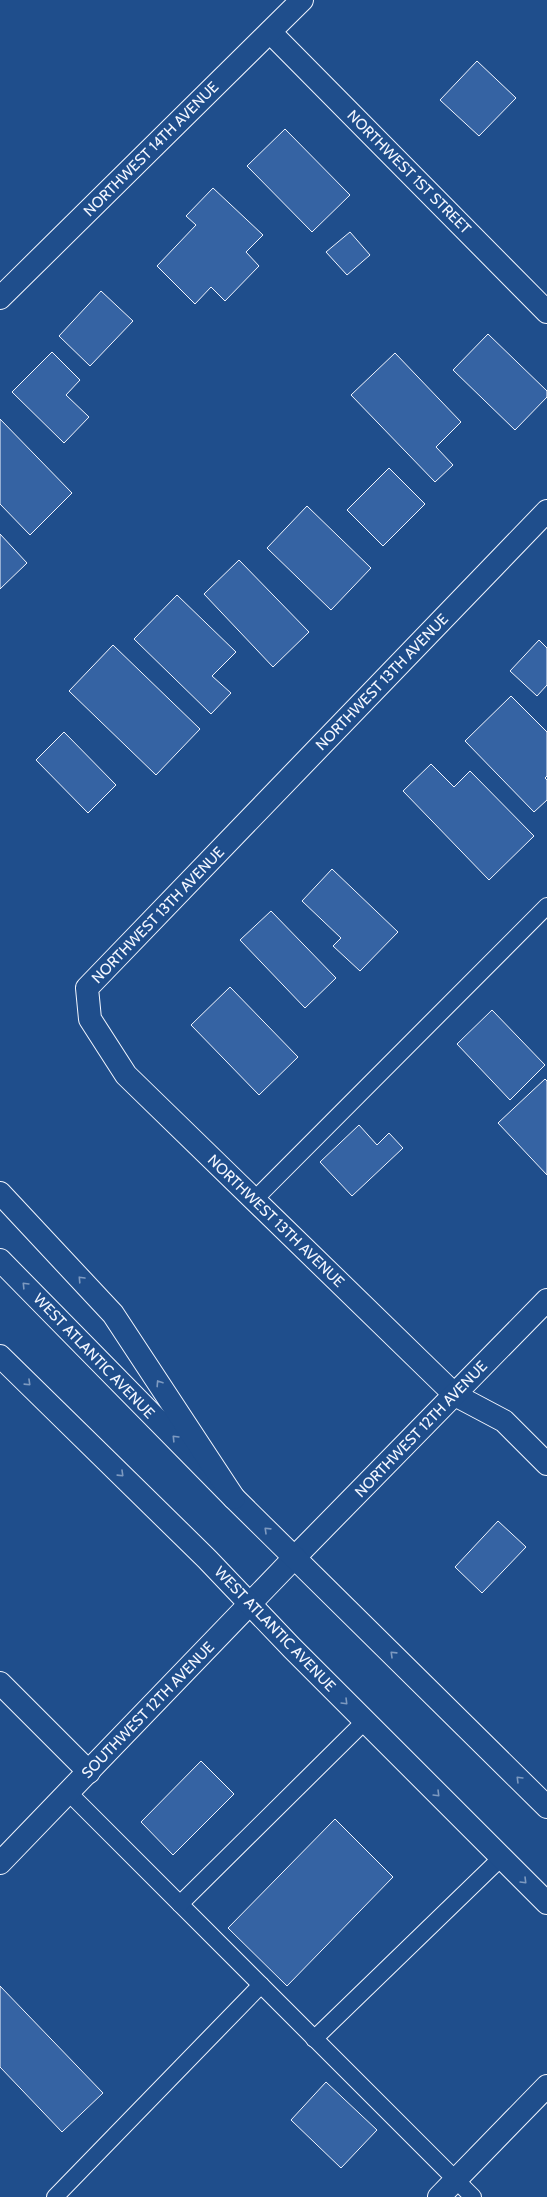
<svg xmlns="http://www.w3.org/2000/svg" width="547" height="2197" viewBox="0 0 547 2197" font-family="Cabin,sans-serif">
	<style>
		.building { fill: #3563a3; stroke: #f2f6ff }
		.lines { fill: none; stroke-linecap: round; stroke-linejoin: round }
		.lane-casing { stroke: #f2f6ff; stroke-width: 18 }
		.street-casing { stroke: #f2f6ff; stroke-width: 24 }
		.secondary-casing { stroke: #f2f6ff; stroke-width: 24 }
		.primary-casing { stroke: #f2f6ff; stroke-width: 24 }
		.highway-casing { stroke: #f2f6ff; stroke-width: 24 }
		.lane { stroke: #1f4e8c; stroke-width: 16 }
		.street { stroke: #1f4e8c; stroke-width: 22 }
		.secondary { stroke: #1f4e8c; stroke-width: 22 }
		.primary { stroke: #1f4e8c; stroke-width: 22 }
		.highway { stroke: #1f4e8c; stroke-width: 22 }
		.oneway { stroke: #7e9ac0 }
		.labels { text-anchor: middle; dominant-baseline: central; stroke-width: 3; stroke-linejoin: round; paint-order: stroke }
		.street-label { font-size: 15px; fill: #f2f6ff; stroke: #1f4e8c }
	</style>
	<rect width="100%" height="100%" fill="#1f4e8c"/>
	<g class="building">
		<polygon points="477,61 516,98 479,136 440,100"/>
		<polygon points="285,129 350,195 312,232 247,166"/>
		<polygon points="213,188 263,235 246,252 259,266 225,301 211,287 195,304 157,266 196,225 186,216"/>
		<polygon points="350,232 370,255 347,275 326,252"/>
		<polygon points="101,291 133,321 90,366 59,336"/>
		<polygon points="488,334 547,391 547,397 515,430 453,370"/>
		<polygon points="52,352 80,380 66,395 89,417 64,443 12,392"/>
		<polygon points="395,353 461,422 436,447 453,465 435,482 351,395"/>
		<polygon points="0,419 72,493 30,535 0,504"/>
		<polygon points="389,468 425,504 383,546 347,510"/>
		<polygon points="307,506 371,568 331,610 267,548"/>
		<polygon points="0,534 27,563 0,589"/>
		<polygon points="239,560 309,632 273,667 204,594"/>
		<polygon points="177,595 236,652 212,676 231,693 211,714 134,639"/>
		<polygon points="539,640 547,648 547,685 537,696 510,671"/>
		<polygon points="113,645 200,729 156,775 69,691"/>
		<polygon points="511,696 547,732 547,776 545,778 547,780 547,800 534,812 465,741"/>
		<polygon points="64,732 116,785 88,813 36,760"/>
		<polygon points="431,764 454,787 470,771 534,836 489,880 403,791"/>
		<polygon points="332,869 398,932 360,971 333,946 341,938 302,901"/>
		<polygon points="271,911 336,978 305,1008 240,940"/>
		<polygon points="230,987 298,1057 259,1095 191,1025"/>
		<polygon points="492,1010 545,1065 510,1100 457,1044"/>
		<polygon points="545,1079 547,1081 547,1175 498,1123"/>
		<polygon points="359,1125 377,1145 389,1133 403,1148 352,1196 320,1162"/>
		<polygon points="498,1521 526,1547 482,1593 455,1567"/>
		<polygon points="201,1761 234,1794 173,1855 141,1822"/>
		<polygon points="335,1819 393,1877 287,1986 228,1928"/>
		<polygon points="0,1986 103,2093 62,2132 0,2067"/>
		<polygon points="326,2082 377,2130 341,2168 291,2120"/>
	</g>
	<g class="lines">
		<defs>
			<g id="lane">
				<polyline points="254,1200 547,906"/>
				<polyline points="69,1793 473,2197"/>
				<polyline points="180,1904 365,1721"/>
				<polyline points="314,2039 501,1858"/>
				<polyline points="55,2197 261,1985"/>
			</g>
			<g id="street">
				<polyline points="270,32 547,312"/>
				<polyline points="0,298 302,0"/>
				<polyline points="547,511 87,988 90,1019 126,1075 455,1395 504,1421 547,1464"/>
				<polyline points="295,1557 547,1300"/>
				<polyline points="0,1683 89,1772"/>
				<polyline points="439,2197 547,2086"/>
			</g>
			<polyline id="secondary" points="0,1863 295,1557"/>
			<g id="primary">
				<polyline points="0,1260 234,1498 547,1807"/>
				<polyline points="0,1356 207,1559 292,1648 547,1903"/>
			</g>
			<polyline id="highway" points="0,1193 113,1314 234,1498"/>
		</defs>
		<use href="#lane" class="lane-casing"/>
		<use href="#street" class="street-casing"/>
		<use href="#secondary" class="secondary-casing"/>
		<use href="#primary" class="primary-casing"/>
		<use href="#highway" class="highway-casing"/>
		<use href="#lane" class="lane"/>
		<use href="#street" class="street"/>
		<use href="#secondary" class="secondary"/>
		<use href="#primary" class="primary"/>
		<use href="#highway" class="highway"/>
	</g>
	<defs><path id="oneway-chevron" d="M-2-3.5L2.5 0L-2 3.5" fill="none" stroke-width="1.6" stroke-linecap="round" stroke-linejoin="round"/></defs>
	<g class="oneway">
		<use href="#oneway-chevron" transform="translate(81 1279) rotate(-133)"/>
		<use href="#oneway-chevron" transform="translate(25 1285) rotate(-134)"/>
		<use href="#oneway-chevron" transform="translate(28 1383) rotate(44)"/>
		<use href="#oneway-chevron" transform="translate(159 1383) rotate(-123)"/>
		<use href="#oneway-chevron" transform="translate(175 1438) rotate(-134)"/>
		<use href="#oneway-chevron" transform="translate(121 1474) rotate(44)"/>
		<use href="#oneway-chevron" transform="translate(267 1530) rotate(-136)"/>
		<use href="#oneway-chevron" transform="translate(393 1654) rotate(-136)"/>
		<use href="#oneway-chevron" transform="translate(345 1702) rotate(45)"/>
		<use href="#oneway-chevron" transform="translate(519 1779) rotate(-135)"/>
		<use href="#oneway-chevron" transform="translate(437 1794) rotate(45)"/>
		<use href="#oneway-chevron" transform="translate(524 1881) rotate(45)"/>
	</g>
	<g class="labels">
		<g class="street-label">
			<text transform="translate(151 149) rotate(-45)">NORTHWEST 14TH AVENUE</text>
			<text transform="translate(409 172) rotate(45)">NORTHWEST 1ST STREET</text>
			<text transform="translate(382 682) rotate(-46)">NORTHWEST 13TH AVENUE</text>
			<text transform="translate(158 915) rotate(-46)">NORTHWEST 13TH AVENUE</text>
			<text transform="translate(276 1221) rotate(44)">NORTHWEST 13TH AVENUE</text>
			<text transform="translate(94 1356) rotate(46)">WEST ATLANTIC AVENUE</text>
			<text transform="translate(421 1429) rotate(-46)">NORTHWEST 12TH AVENUE</text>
			<text transform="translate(275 1629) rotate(46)">WEST ATLANTIC AVENUE</text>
			<text transform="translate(148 1710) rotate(-46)">SOUTHWEST 12TH AVENUE</text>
		</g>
	</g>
</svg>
